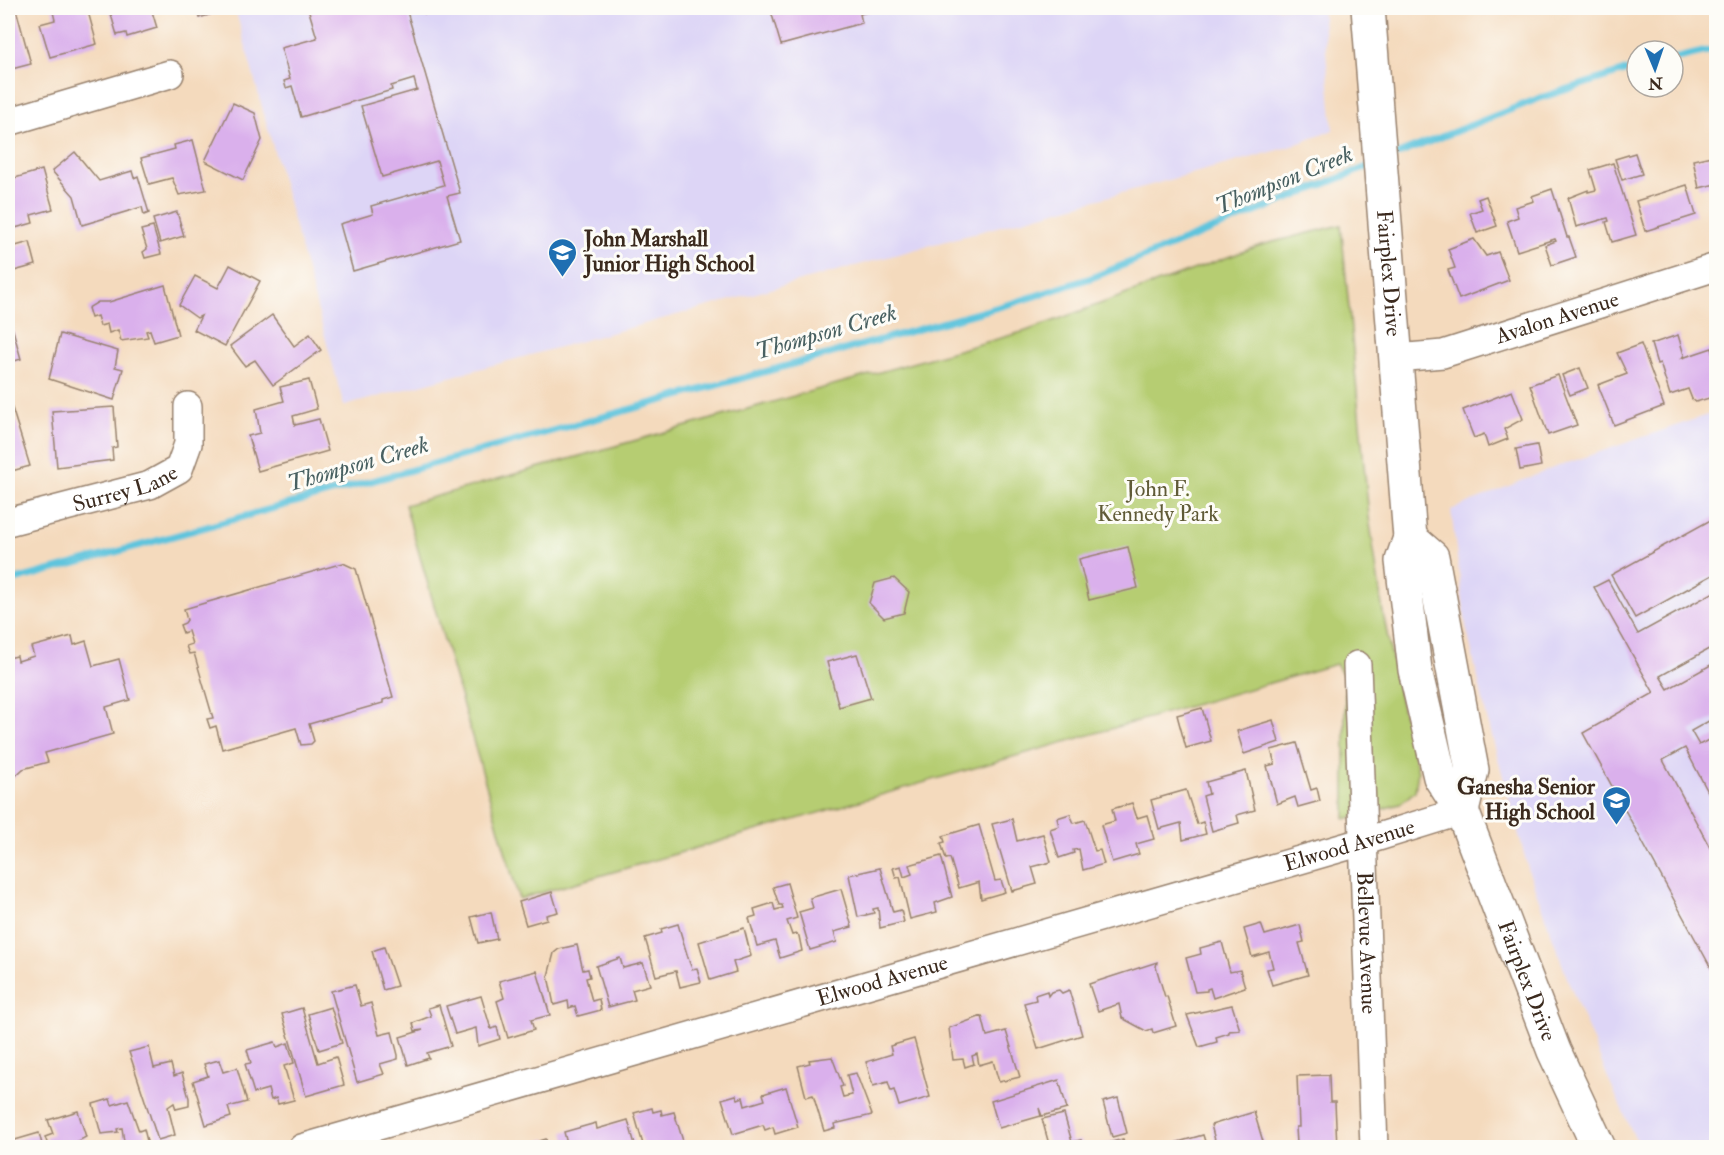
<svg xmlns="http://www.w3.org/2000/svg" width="1724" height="1155" viewBox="0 0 1724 1155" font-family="'IM FELL Double Pica',serif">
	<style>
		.built { fill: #ddd5f6 }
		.green { fill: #b6cd72; stroke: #787c48; stroke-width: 1.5 }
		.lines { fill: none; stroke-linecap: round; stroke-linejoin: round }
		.stream { stroke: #5fc4dd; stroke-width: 7 }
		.building { fill: #dab0ec }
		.street-casing { stroke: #98826e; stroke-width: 30 }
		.secondary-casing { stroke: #98826e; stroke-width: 36 }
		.street { stroke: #fff; stroke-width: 27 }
		.secondary { stroke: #fff; stroke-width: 33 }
		.labels { text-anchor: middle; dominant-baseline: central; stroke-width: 6; stroke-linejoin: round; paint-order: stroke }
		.poi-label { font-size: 22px; font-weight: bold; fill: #3b2a1e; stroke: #fdfcf7; text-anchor: start }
		.street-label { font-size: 22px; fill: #3b2a1e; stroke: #fdfcf7 }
		.park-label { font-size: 22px; fill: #605b37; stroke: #fdfcf7 }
		.water-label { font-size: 24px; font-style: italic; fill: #486061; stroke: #fdfcf7 }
	</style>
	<rect width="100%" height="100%" fill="#fdfcf7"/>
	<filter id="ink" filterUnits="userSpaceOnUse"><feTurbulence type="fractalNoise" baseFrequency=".0167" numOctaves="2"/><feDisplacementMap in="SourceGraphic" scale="12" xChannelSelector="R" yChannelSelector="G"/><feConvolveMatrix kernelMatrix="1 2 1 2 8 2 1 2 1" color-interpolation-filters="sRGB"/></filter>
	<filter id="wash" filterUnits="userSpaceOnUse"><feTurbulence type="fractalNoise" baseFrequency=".008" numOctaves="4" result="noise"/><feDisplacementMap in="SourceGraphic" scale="24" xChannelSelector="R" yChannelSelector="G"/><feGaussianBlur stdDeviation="1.35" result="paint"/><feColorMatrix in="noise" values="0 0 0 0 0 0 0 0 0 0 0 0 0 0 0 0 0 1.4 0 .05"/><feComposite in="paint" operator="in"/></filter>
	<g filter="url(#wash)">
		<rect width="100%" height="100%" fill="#f4dabd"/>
		<g class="built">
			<polygon points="235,8 1322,8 1333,130 1289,147 344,406"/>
			<polygon points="1716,412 1716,1147 1639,1147 1611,1085 1569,983 1529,872 1487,718 1466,626 1451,510 1553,468"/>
		</g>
		<polygon class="green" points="1341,225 1369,517 1383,613 1401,704 1418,772 1415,791 1400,804 1345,819 1345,677 1336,664 519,899 405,505 1026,331 1261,245"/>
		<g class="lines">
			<g class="stream">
				<polyline points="1673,59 1716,49"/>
				<polyline points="1388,158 1540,98 1637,67"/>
				<polyline points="8,582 1013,303 1091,278 1372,165"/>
			</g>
		</g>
		<g id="blocks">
			<g class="building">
				<polygon points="52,8 87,8 97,44 50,57 40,24 55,20"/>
				<polygon points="109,8 151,8 157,28 127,37 126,33 117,35"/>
				<polygon points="196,8 224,8 225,10 199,18"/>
				<polygon points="308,8 406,8 460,193 447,196 460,240 353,271 340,224 373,214 371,206 444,185 437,161 382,177 361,106 417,90 414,79 391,86 392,90 301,117 292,86 286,88 284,81 290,79 281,48 317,38"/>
				<polygon points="423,8 445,8 425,14"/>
				<polygon points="770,8 882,8 860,14 862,23 781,45"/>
				<polygon points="16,9 31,64 8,70 8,12"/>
				<polygon points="233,103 255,113 262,140 243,180 205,161"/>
				<polygon points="193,140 206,190 179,195 172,178 149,184 141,158 175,149 174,145"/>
				<polygon points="75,152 99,181 132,171 134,178 138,176 149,213 144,215 142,207 82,225 74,196 52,171"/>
				<polygon points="1635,153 1642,174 1622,180 1615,159"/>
				<polygon points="1716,155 1716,184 1699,188 1693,160"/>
				<polygon points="1613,163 1636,235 1612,242 1606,222 1609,221 1608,218 1576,227 1568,198 1588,190 1588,192 1596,190 1590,170"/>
				<polygon points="42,170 53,209 31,215 33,223 15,228 8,204 8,180"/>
				<polygon points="1687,185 1696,215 1645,231 1636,201"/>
				<polygon points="1552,189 1567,237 1569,237 1576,257 1552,265 1545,245 1556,241 1555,239 1517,251 1507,221 1518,217 1515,207 1534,201 1532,196"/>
				<polygon points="1486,196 1497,226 1477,233 1470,213 1482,209 1478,199"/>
				<polygon points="177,212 184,236 160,243 153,219"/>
				<polygon points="153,227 161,254 145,258 143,252 147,249 141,230"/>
				<polygon points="1474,239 1486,256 1498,252 1509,280 1459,299 1448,270 1455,268 1448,249"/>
				<polygon points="30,242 36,265 14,271 13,267 8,268 8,248"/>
				<polygon points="230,265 260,281 225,346 194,330 201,316 197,318 179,305 195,276 218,288"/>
				<polygon points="165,285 178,335 154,342 150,330 146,331 148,337 121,341 118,330 109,333 107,324 100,326 97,316 91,318 88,308 98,302 109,302"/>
				<polygon points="272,315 294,346 310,334 321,350 273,385 255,360 245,366 230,346"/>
				<polygon points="13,330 21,359 8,363 8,332"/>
				<polygon points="60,334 118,351 115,367 123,369 114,400 49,379"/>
				<polygon points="1678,335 1684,355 1682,358 1712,348 1716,362 1716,396 1696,402 1692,399 1688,389 1670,395 1660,363 1657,364 1651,344"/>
				<polygon points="1641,344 1664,406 1614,425 1598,385 1627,374 1617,353"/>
				<polygon points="1580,368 1588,388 1570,395 1562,375"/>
				<polygon points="1558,375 1577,425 1548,435 1530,385"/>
				<polygon points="309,380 317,409 293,416 295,425 319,419 328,451 258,471 248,436 260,433 256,409 284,401 280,387"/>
				<polygon points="1512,391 1523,419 1504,429 1508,439 1488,447 1484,434 1474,438 1463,410"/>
				<polygon points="8,395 30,466 8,472"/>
				<polygon points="114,407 117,447 112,448 113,460 57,467 52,411"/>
				<polygon points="1537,445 1541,466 1520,470 1516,449"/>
				<polygon points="1716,517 1716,573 1635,618 1611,575"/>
				<polygon points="1128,547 1138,588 1089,600 1079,559"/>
				<polygon points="343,563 356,569 393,697 383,700 383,703 309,724 314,741 311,744 301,745 296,728 222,749 216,726 210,728 207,719 213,718 194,653 189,654 186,646 192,644 188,631 183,633 180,625 185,623 187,620 184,609"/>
				<polygon points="894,578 909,592 904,613 884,618 869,603 875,583"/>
				<polygon points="1608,580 1638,634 1716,591 1716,645 1660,676 1668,689 1716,662 1716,717 1691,731 1699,745 1716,736 1716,807 1685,748 1663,760 1716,859 1716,977 1583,733 1654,693 1594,587"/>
				<polygon points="72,636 74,645 86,641 93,666 119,659 130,700 106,707 113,734 45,753 48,762 23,769 8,783 8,658 17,656 18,661 34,656 31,647"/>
				<polygon points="857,654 871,698 839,707 827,662"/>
				<polygon points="1202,708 1211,741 1186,748 1177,715"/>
				<polygon points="1273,720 1279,742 1244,754 1237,731"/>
				<polygon points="1297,743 1311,790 1317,788 1320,801 1298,807 1295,797 1277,804 1267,766 1275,764 1271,750"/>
				<polygon points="1246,771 1255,810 1237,815 1239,823 1212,831 1203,796 1209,794 1206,782"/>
				<polygon points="1186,790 1197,824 1203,822 1206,834 1183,840 1181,823 1159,829 1151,800"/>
				<polygon points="1132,803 1137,818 1147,815 1154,839 1136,844 1139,854 1112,862 1101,825 1115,821 1112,809"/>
				<polygon points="1070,814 1074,823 1085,820 1095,851 1100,850 1104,864 1083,870 1079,849 1073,850 1074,853 1059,858 1050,829 1059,826 1057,818"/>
				<polygon points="1012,819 1017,841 1043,834 1051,862 1032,867 1037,884 1012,891 992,824"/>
				<polygon points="979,825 995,881 1001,880 1005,892 981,899 979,882 959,888 950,858 946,859 941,843 945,842 943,836"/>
				<polygon points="941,856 952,897 935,903 937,912 910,919 900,877 896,878 893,868 901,866 904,877 912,874 909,865"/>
				<polygon points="880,868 893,912 901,910 904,922 880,928 878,908 873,909 874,913 858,917 849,875"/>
				<polygon points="787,883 797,918 787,921 792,935 796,934 799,936 802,951 780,958 775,941 757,946 749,918 756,916 754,909 773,903 775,910 783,908 782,905 779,905 773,887"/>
				<polygon points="841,889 852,927 834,932 837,942 810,950 799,912 813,908 810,898"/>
				<polygon points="552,892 558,912 546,915 547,919 526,925 519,902"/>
				<polygon points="491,912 497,939 478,943 471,917"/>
				<polygon points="678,924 689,961 692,969 697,968 701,982 680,987 676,971 656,976 645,938 662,933 661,929"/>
				<polygon points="1261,924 1265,935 1300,925 1304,942 1299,943 1308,975 1272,985 1267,969 1273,968 1269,952 1252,957 1244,929"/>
				<polygon points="744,928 751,956 733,962 736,972 710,980 699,942"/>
				<polygon points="1222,942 1230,972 1240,970 1245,987 1213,998 1210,988 1207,989 1207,991 1195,992 1186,958 1201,954 1200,948"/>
				<polygon points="577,945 583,970 588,969 590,977 586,978 592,1001 599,999 601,1010 578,1016 575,1006 569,1008 568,1001 554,1005 548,976 554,953 559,949"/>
				<polygon points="384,947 397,986 383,990 372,951"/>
				<polygon points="620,958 623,968 643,963 650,985 632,990 635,1000 608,1007 596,966"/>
				<polygon points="1157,962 1156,967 1165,997 1167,996 1176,1026 1153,1033 1152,1029 1146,1031 1122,1018 1119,1004 1098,1011 1089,984"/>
				<polygon points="537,971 550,1015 531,1020 534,1030 508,1038 497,1001 504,998 499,981"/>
				<polygon points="355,985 361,1006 371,1003 379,1035 392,1032 398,1055 398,1059 380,1064 384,1074 357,1082 331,991"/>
				<polygon points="1059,990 1062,993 1069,990 1082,1035 1038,1049 1024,1003 1036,1000 1035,995 1047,991 1048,996 1051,992"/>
				<polygon points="481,996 491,1029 497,1027 500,1039 478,1046 476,1028 455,1034 446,1006"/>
				<polygon points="439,1005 451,1046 427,1053 429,1058 408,1065 400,1037 423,1030 415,1031 413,1023 431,1016 428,1008"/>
				<polygon points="1232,1005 1240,1030 1229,1031 1229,1033 1216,1037 1217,1042 1199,1047 1187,1015"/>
				<polygon points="331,1007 342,1043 319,1050 308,1014"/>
				<polygon points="302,1008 318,1063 336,1057 344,1085 306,1096 282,1014"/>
				<polygon points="982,1016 987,1036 1006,1031 1020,1077 999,1082 993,1061 979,1065 977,1054 972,1056 974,1064 965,1067 963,1059 953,1060 949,1028"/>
				<polygon points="914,1039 930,1097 899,1106 894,1090 891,1091 888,1082 873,1086 866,1062 892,1054 890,1046"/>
				<polygon points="275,1042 277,1047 288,1043 294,1063 284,1066 294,1100 278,1104 276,1098 271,1100 268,1089 254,1093 245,1064 251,1063 247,1050"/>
				<polygon points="149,1047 154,1068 171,1064 174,1076 182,1073 189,1098 189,1106 176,1109 174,1103 168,1107 175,1135 158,1140 129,1052"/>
				<polygon points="832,1057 843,1086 840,1087 843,1097 852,1095 847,1075 856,1073 872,1115 834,1124 835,1128 824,1131 813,1095 806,1097 798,1066 810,1063 809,1060"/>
				<polygon points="219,1060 223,1072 237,1068 247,1102 228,1107 231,1117 206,1125 193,1081 208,1076 204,1064"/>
				<polygon points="1329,1075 1330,1102 1335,1102 1337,1148 1311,1148 1311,1144 1297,1144 1296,1127 1299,1127 1297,1076"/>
				<polygon points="1059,1080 1067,1109 1042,1116 1039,1108 1041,1116 999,1128 991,1101"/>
				<polygon points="786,1087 798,1127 775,1134 773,1127 765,1130 763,1125 733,1134 722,1099 736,1095 738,1099 743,1097 745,1106 765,1100 763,1094"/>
				<polygon points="1118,1098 1127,1133 1112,1137 1103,1102"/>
				<polygon points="110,1099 112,1105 128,1100 139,1131 144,1129 147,1141 125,1148 122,1128 117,1129 118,1132 101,1134 93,1104"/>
				<polygon points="652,1108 653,1112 661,1110 662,1115 674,1112 683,1141 661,1148 644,1148 634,1113"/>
				<polygon points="78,1111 86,1137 71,1145 70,1142 63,1144 64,1148 49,1148 45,1137 53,1134 48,1120"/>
				<polygon points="1254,1112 1265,1148 1217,1148 1211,1125"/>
				<polygon points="1064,1114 1072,1142 1081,1140 1083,1148 1050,1148 1042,1119"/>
				<polygon points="628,1120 636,1148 568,1148 564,1132 596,1123 597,1129"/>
				<polygon points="39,1133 43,1148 8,1148 8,1142"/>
				<polygon points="1203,1135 1207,1148 1160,1148 1160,1147"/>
				<polygon points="546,1139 548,1148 528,1148 527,1145"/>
				<polygon points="1123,1139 1126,1148 1094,1148 1094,1147"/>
			</g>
		</g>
	</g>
	<g filter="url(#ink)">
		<use href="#blocks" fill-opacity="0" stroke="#98826e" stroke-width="1.5"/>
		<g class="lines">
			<defs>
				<g id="street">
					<polyline points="8,122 170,74"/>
					<path id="s1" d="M1397,358L1443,354L1716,267"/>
					<path id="s2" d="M8,522L150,485L179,469L188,444V406"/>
					<path id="s3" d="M1357,665L1374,1148"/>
					<path id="s4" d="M302,1148L1362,842L1462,811"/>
				</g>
				<g id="secondary">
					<path id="s5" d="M1368,8L1410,538L1402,561L1415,670L1440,777L1462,811L1554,1051L1599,1148"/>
					<polyline points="1410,538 1432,557 1472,770 1462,811"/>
				</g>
			</defs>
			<use href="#street" class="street-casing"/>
			<use href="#secondary" class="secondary-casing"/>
			<use href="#street" class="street"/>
			<use href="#secondary" class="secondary"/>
		</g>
	</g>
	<defs>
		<symbol id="school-pin" viewBox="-11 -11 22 30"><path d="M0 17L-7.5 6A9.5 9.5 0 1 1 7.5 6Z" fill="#1f6fb2" stroke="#fdfcf7"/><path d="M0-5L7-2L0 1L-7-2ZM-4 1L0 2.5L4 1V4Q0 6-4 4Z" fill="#fff"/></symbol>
	</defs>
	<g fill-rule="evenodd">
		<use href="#school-pin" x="546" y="236" width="33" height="45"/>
		<use href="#school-pin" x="1600" y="784" width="33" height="45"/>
	</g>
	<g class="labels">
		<g class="poi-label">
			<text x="584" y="239">John Marshall<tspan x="584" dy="25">Junior High School</tspan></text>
			<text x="1595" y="787" text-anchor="end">Ganesha Senior<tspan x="1595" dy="25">High School</tspan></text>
		</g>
		<g class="street-label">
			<text stroke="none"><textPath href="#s5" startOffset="266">Fairplex Drive</textPath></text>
			<text stroke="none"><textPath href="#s1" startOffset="166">Avalon Avenue</textPath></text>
			<text stroke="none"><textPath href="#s2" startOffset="122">Surrey Lane</textPath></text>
			<text stroke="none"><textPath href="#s4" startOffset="1090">Elwood Avenue</textPath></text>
			<text stroke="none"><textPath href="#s3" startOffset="278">Bellevue Avenue</textPath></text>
			<text stroke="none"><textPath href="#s4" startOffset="604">Elwood Avenue</textPath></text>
			<text stroke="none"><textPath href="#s5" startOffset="998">Fairplex Drive</textPath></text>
		</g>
		<g class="park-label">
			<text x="1158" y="489">John F.<tspan x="1158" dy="25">Kennedy Park</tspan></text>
		</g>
		<g class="water-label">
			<text transform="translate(1284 180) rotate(-22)">Thompson Creek</text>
			<text transform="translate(826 332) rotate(-16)">Thompson Creek</text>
			<text transform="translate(358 464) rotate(-16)">Thompson Creek</text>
		</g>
	</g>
	<rect width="1724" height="1155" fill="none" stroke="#fdfcf7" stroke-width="30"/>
	<g transform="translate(1655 69) rotate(178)"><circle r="28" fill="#fdfcf7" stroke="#afa8a0" stroke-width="1.5"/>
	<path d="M0-4.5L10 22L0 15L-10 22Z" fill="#1f6fb2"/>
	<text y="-9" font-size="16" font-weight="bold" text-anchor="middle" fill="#3b2a1e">N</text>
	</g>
</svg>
